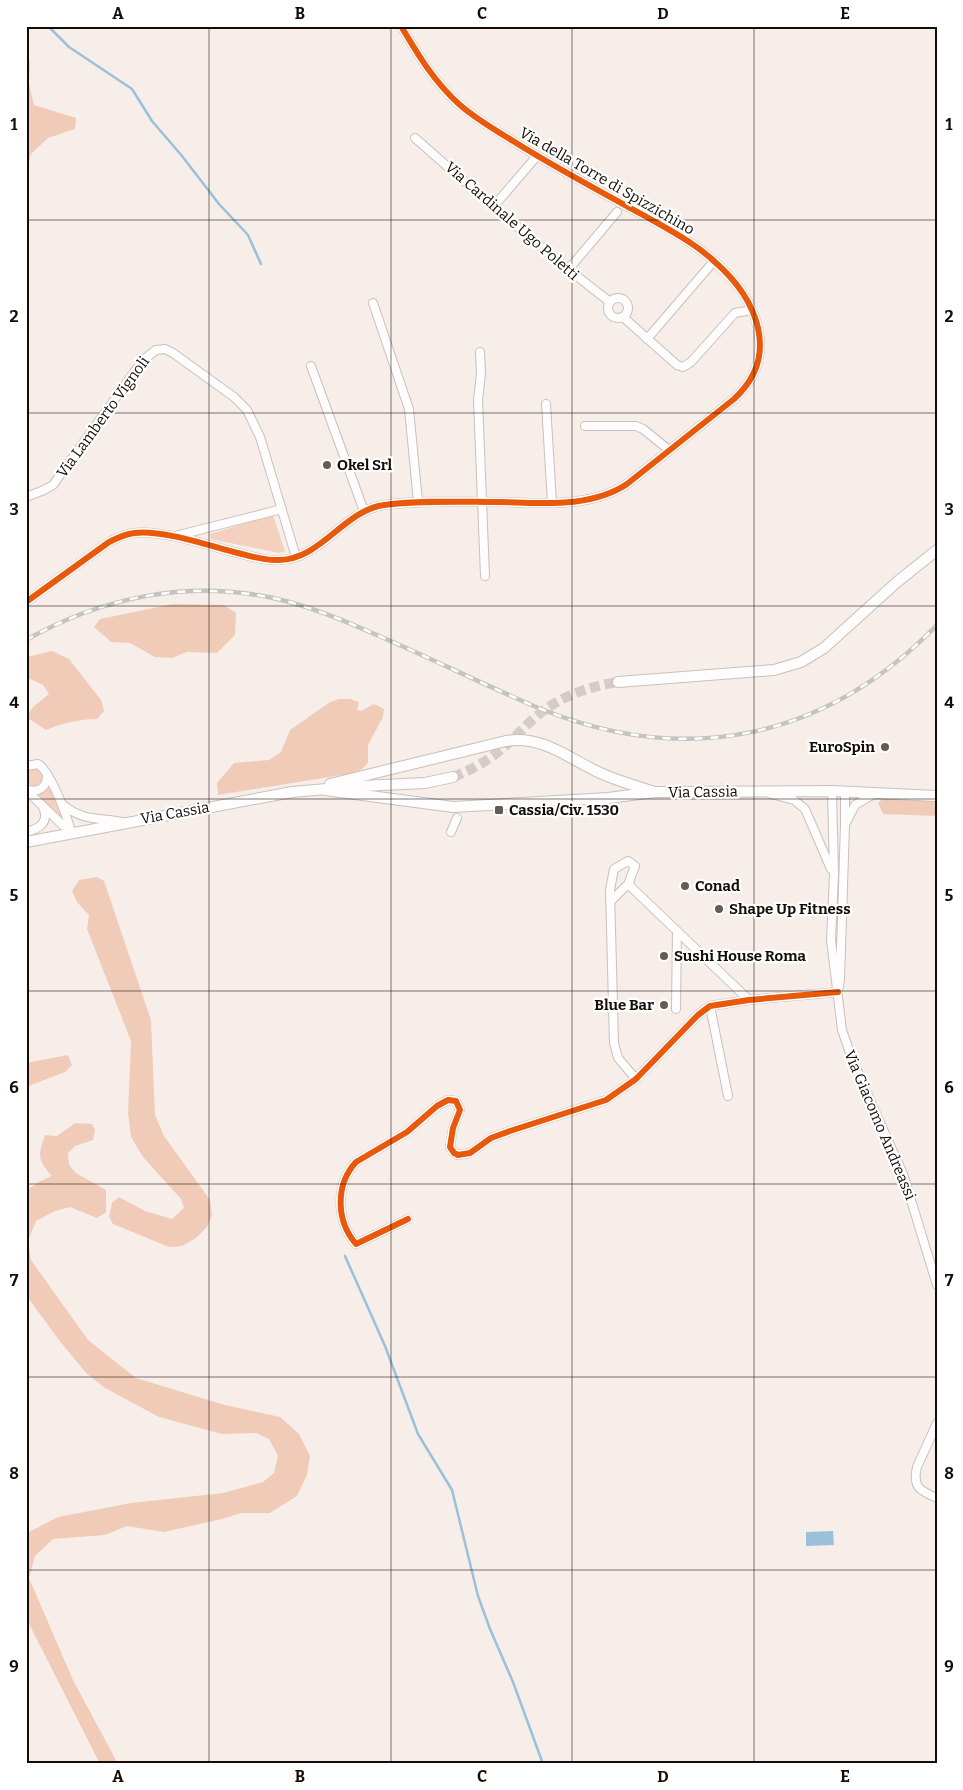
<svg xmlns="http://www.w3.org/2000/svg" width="963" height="1790" viewBox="0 0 963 1790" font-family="Bitter,serif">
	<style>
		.green { fill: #f4d1be }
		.forest { fill: #f0ccb8 }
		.water { fill: #9ac1d9 }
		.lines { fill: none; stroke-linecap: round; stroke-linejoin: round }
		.stream { stroke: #9ac1d9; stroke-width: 2.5 }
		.major-tunnel { stroke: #d5ccc8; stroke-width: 10; stroke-dasharray: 10 5; stroke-linecap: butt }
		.minor-casing { stroke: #c9c0bb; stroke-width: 10 }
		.major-casing { stroke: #c9c0bb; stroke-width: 12 }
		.minor { stroke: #fefcfc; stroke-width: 8 }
		.major { stroke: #fefcfc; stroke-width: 10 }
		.rail-casing { stroke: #c5c3c1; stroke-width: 4.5 }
		.rail { stroke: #fff; stroke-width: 2.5; stroke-dasharray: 8; stroke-linecap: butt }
		.cycleway-casing { stroke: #fff; stroke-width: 9 }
		.cycleway { stroke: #e8590c; stroke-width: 6 }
		.grid { fill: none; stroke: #140c07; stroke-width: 1; stroke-opacity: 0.55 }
		.poi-dot { fill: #635b56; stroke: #fff; stroke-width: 2 }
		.labels { text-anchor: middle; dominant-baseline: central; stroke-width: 4.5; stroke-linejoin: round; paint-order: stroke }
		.street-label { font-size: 15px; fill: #140c07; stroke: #fff }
		.poi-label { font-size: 15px; font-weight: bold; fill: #140c07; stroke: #fff; text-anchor: start }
		.neatline { fill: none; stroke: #140c07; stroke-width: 2 }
		.grid-label { font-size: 16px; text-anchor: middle; font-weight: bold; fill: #140c07 }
	</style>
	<rect width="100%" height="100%" fill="#f7eeea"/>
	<g class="green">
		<polygon points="273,515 285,551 279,553 211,539 210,534"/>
		<circle cx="34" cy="778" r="9"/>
		<polygon points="49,785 65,818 64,821 38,795"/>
	</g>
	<g class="forest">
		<polygon points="26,57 30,62 29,84 34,105 76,118 75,129 48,138 31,154 26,175"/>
		<polygon points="173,604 224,605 236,613 235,635 217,653 187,652 172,658 155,657 130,643 111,642 94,627 100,619"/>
		<path d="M52,651L69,659L101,700L104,711L97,719C79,719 63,723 46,730L26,717L33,707L49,694L43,685L30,679L26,681V657Z"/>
		<polygon points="339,699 350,699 359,702 357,710 361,711 374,704 384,709 383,717 368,745 368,763 362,769 354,773 218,795 217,783 234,763 269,760 281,752 290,730 330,702"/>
		<polygon points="886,796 937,797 937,816 883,814 878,803"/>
		<polygon points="97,877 104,881 151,1020 155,1115 164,1136 210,1200 212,1215 207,1227 196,1238 182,1246 169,1247 113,1224 109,1217 112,1203 119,1197 145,1211 172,1219 184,1208 181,1199 143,1157 131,1137 128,1113 131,1041 87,929 89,915 77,902 72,891 79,880"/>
		<polygon points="68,1055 72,1065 65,1072 26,1087 26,1063"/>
		<path d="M75,1123L92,1124L95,1130L93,1140L75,1146L68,1153L69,1165L76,1173L106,1190V1212L97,1218L70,1207L55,1211L36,1221L28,1241L31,1260L88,1340L136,1378L225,1405L280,1417L299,1434L310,1456L307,1475L297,1496L270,1513H241L222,1519L164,1532L127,1526L105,1535L53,1539L35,1556L29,1578L73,1680L118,1764H100L26,1618V1536L29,1532L58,1517L131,1503L223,1493L263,1482L274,1473L278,1456L269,1439L256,1433L222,1434L159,1417L105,1388L86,1373L59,1340L26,1295V1191L38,1182L52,1176C37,1160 38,1155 45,1135L57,1136Z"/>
	</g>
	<polygon class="water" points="833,1531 834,1545 806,1546 806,1532"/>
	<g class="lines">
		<g class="stream">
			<polyline points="48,26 69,47 132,89 152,121 182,156 219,204 248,235 261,264"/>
			<polyline points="345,1256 385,1346 418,1434 452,1490 478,1596 490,1629 513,1682 543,1764"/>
		</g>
		<path class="major-tunnel" d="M453,777C471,770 488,761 503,748C517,736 528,722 543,711C564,695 592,686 618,682"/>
		<defs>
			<g id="minor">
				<path d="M415,138C479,194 542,250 610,302"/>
				<polyline points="494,206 537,156"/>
				<polyline points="568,270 617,212"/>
				<circle cx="618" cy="308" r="10"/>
				<polyline points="373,303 409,409 418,502"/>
				<polyline points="623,317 677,365 683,367 691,362 735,313 752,310"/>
				<polyline points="647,339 714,261"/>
				<polyline points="480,352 481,374 478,400 485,576"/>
				<polyline points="311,366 364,511"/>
				<polyline points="546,404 552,503"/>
				<polyline points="585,426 636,426 643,429 669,450"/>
				<polyline points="26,497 44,490 53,485 143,360 156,350 165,349 173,353 234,397 247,410 260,437 296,557"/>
				<polyline points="175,536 282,509"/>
				<path d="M26,602L109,542C117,538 125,534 134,533C161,529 210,546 238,553C251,556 264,561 279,560C322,559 343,511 384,505C423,500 463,502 501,502C543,503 591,508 627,484L734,399C782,355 756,298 715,262C695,243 669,230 645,216C601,192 556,168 513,141C495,130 476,119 460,105C435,83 418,55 401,26"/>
				<path d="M26,766L38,764C51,772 68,818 71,833"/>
				<path d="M26,789C38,794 48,787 47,774"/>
				<polyline points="26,790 71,833"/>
				<polyline points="832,791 834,874 831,940 842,1030 851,1056 869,1098 903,1174 937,1285"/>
				<polyline points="771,794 794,800 805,809 831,869"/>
				<path d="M62,804C84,822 97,817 123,822"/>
				<polyline points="847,821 855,805 874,794"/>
				<path d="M26,832C39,829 50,822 43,807"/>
				<polyline points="451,832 457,818"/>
				<polyline points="611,901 626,886 630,886"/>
				<polyline points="839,987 840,979 845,825 845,792"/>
				<polyline points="710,1006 728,1096"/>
				<polyline points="676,1009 677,931"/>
				<polyline points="636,1079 618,1058 614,1043 610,890 614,869 628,861 635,866 629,882 630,886 749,1000"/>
				<path d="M408,1219L356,1244C336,1221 335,1185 356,1162L407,1132L437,1106L448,1100L456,1101L460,1110L453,1128L450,1147L454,1153L458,1155L470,1153L491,1138L510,1131L606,1100L636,1079L698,1015L710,1006L749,1000L838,992"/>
				<path d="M937,1423L917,1467C912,1487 920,1491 937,1498"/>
			</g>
			<g id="major">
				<polyline points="618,682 774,670 801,662 824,648 897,582 937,550"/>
				<path d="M330,784L506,741C541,735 567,757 596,771C614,780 633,785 652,791"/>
				<polyline points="325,790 453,807 608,798 655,792 832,791 937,796"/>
				<polyline points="26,842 292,792 361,786 425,783 453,777"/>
			</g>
		</defs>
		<use href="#minor" class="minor-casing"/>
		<use href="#major" class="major-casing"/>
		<use href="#minor" class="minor"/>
		<use href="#major" class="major"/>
		<defs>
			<path id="rail" d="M26,640C102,597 187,580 273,598C310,606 345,621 379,636C433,659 486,686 541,709C688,768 826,739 937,625"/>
		</defs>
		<use href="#rail" class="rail-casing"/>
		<use href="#rail" class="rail"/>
		<defs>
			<g id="cycleway">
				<path d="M26,602L109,542C117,538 125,534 134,533C161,529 210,546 238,553C251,556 264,561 279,560C322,559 343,511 384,505C423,500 463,502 501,502C543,503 591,508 627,484L734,399C782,355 756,298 715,262C695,243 669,230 645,216C601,192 556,168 513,141C495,130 476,119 460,105C435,83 418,55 401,26"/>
				<path d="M408,1219L356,1244C336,1221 335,1185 356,1162L407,1132L437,1106L448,1100L456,1101L460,1110L453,1128L450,1147L454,1153L458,1155L470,1153L491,1138L510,1131L606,1100L636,1079L698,1015L710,1006L749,1000L838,992"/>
			</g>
		</defs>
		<use href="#cycleway" class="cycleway-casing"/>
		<use href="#cycleway" class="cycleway"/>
	</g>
	<path class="grid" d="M209,26V1764M391,26V1764M572,26V1764M754,26V1764M26,220H937M26,413H937M26,606H937M26,799H937M26,991H937M26,1184H937M26,1377H937M26,1570H937"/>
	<g class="poi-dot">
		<circle cx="327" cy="465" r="5"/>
		<circle cx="885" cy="747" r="5"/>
		<rect x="494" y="805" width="10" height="10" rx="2.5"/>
		<circle cx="685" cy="886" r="5"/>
		<circle cx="719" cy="909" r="5"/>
		<circle cx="664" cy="956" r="5"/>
		<circle cx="664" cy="1005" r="5"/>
	</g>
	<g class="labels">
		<g class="street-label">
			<text transform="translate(607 181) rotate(30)">Via della Torre di Spizzichino</text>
			<text transform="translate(512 221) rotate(41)">Via Cardinale Ugo Poletti</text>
			<text transform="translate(103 417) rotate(-54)">Via Lamberto Vignoli</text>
			<text transform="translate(703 792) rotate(-1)">Via Cassia</text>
			<text transform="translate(175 813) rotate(-10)">Via Cassia</text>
			<text transform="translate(880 1125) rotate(67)">Via Giacomo Andreassi</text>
		</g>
		<g class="poi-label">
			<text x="337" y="465">Okel Srl</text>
			<text x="875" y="747" text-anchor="end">EuroSpin</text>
			<text x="509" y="810">Cassia/Civ. 1530</text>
			<text x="695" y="886">Conad</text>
			<text x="729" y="909">Shape Up Fitness</text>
			<text x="674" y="956">Sushi House Roma</text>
			<text x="654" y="1005" text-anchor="end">Blue Bar</text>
		</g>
	</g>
	<rect width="963" height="1790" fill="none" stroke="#ffffff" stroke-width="55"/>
	<rect x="28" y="28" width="908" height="1734" class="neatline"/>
	<g class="grid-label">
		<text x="118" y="19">A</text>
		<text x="300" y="19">B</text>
		<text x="482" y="19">C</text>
		<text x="663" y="19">D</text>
		<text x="845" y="19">E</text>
		<text x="14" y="130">1</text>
		<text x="949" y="130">1</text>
		<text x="14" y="322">2</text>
		<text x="949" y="322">2</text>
		<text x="14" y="515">3</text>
		<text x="949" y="515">3</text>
		<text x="14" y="708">4</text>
		<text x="949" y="708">4</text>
		<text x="14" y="901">5</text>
		<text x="949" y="901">5</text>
		<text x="14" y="1093">6</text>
		<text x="949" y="1093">6</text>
		<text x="14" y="1286">7</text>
		<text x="949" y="1286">7</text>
		<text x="14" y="1479">8</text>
		<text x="949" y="1479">8</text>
		<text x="14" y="1672">9</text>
		<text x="949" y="1672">9</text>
		<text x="118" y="1782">A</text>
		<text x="300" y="1782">B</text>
		<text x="482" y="1782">C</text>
		<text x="663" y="1782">D</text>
		<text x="845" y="1782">E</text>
	</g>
</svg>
